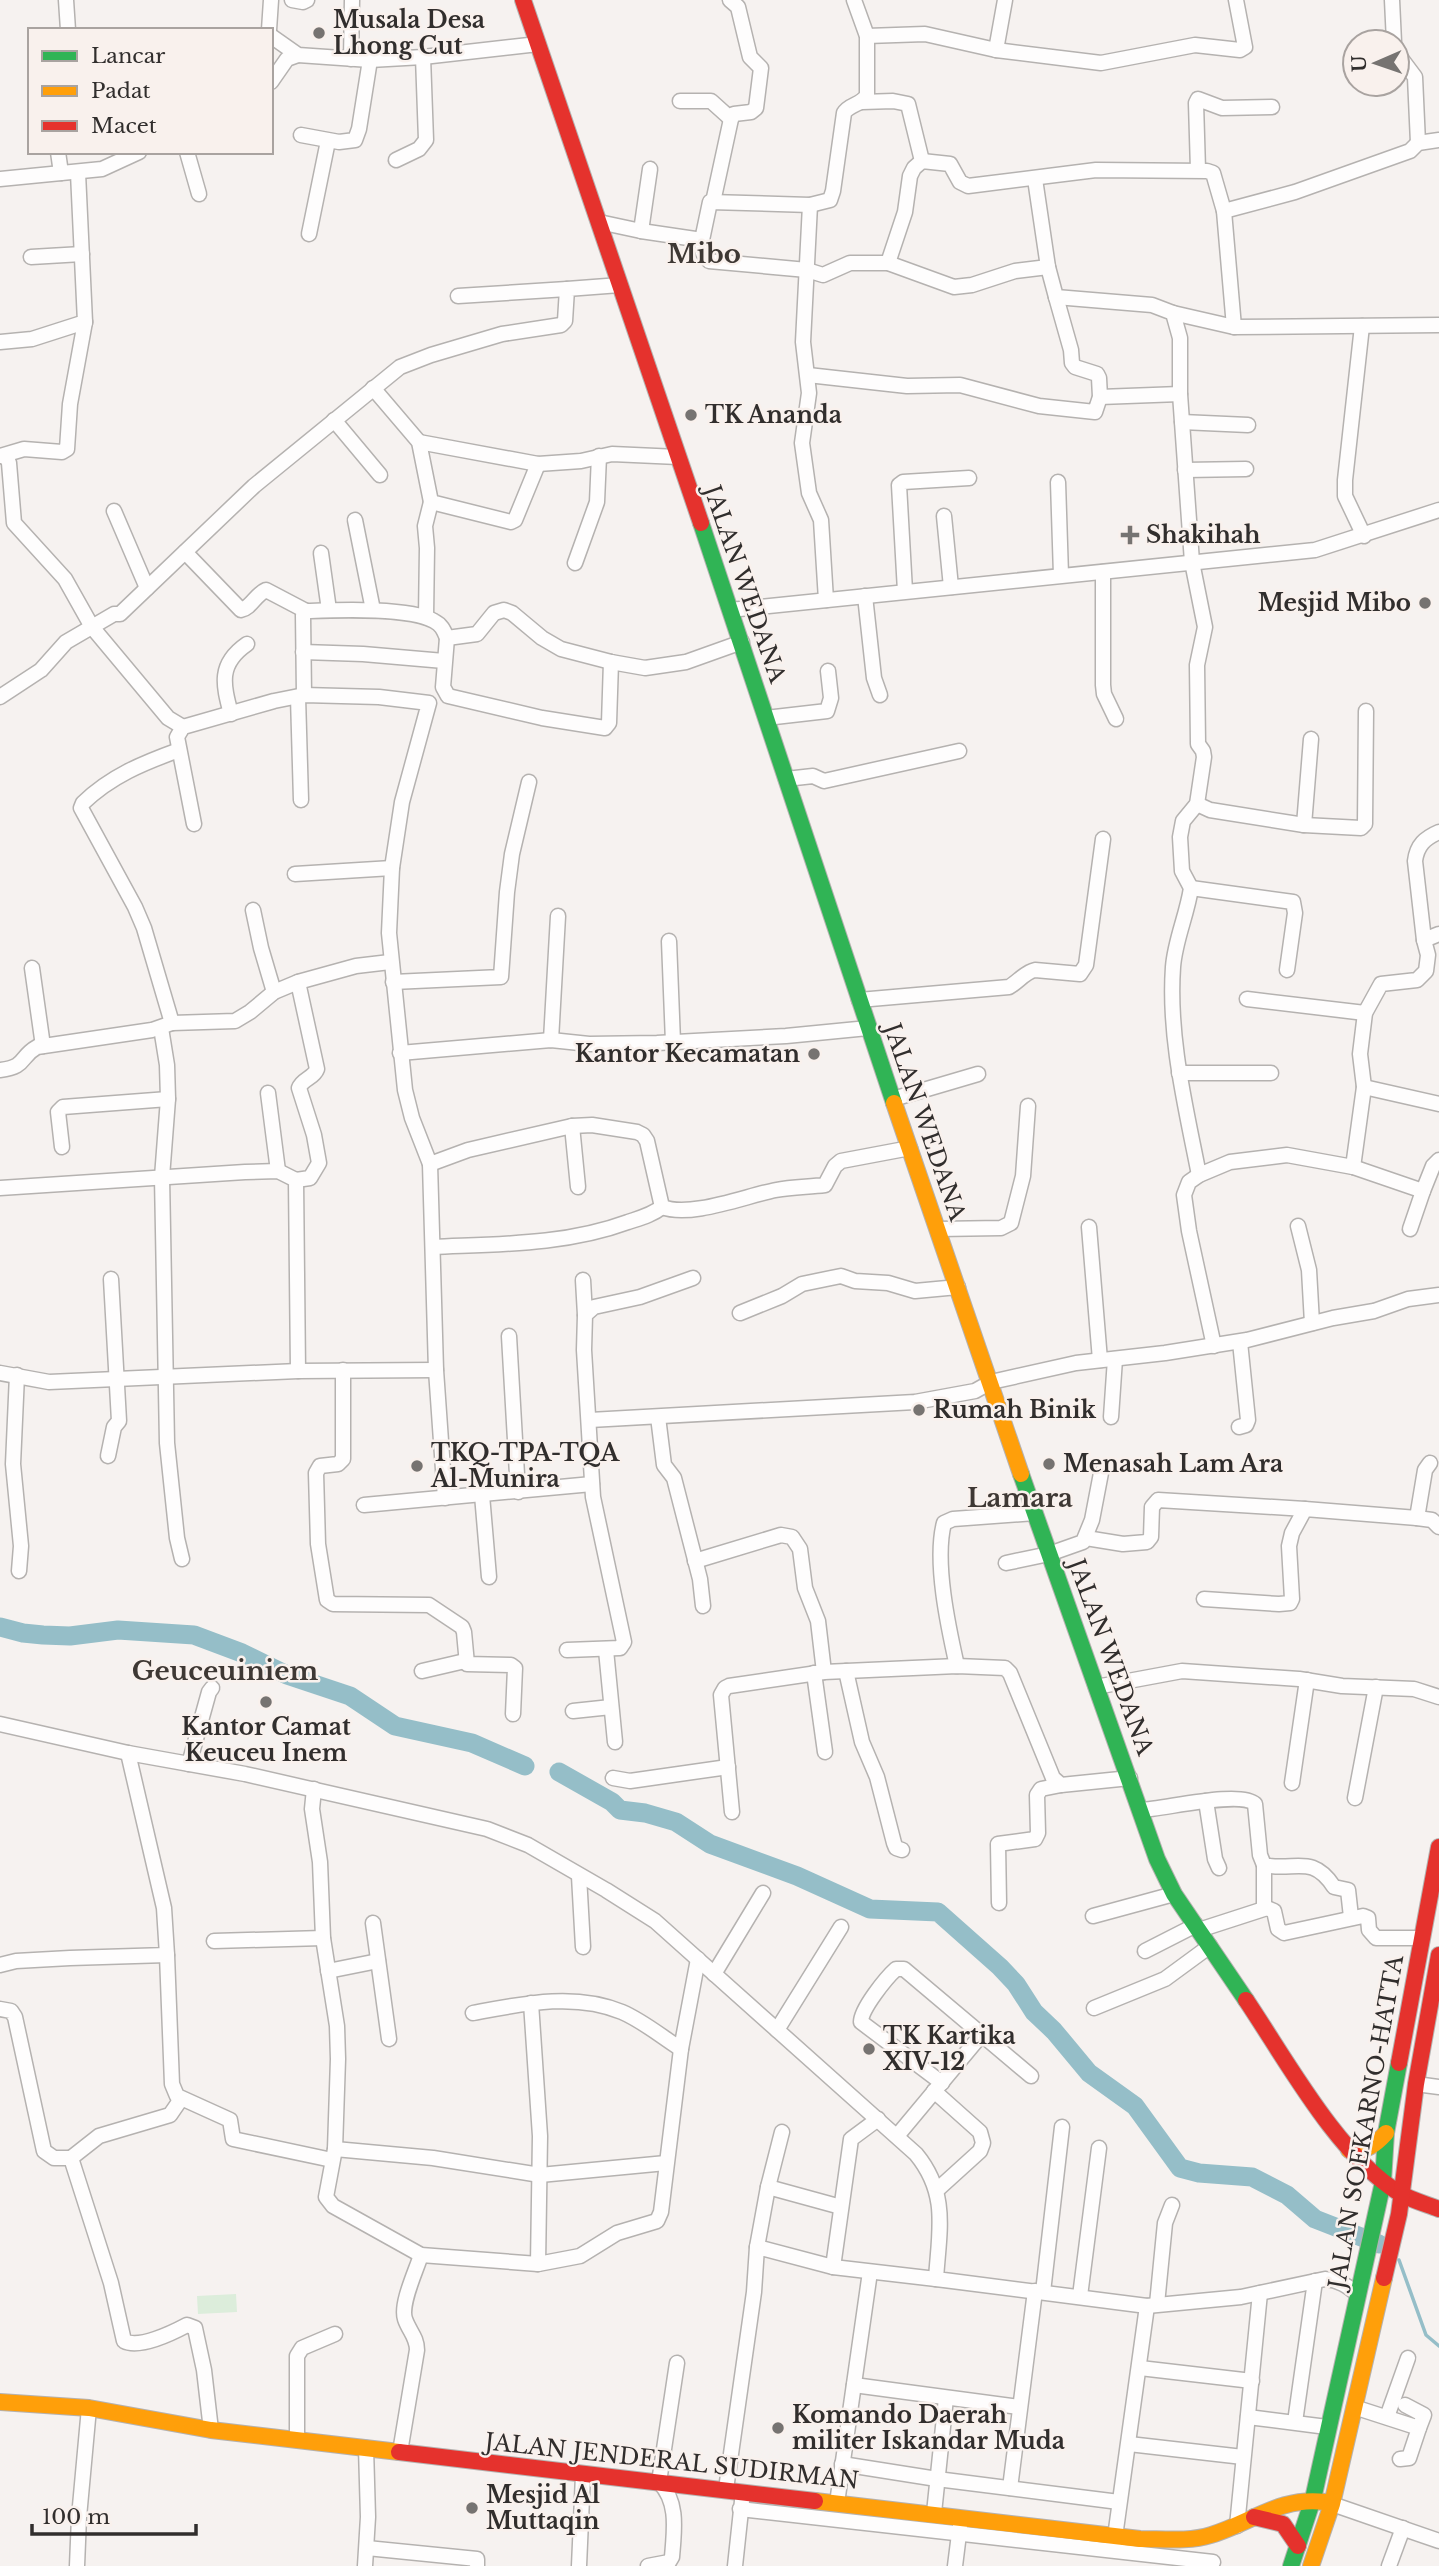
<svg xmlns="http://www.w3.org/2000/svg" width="1439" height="2566" viewBox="0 0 1439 2566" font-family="'Libre Baskerville',serif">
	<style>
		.park { fill: #dceddb }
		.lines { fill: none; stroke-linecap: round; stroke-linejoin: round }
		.stream { stroke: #95bec8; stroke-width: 3.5 }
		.river { stroke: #95bec8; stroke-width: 19 }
		.street-casing { stroke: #b5b2b0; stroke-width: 17 }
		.fast-casing { stroke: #b5b2b0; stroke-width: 18 }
		.slow-casing { stroke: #b5b2b0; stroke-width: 18 }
		.jam-casing { stroke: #b5b2b0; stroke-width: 18 }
		.street { stroke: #fefdfd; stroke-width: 14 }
		.fast { stroke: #30b455; stroke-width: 16 }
		.slow { stroke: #ff9f0a; stroke-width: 16 }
		.jam { stroke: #e5322d; stroke-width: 16 }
		.poi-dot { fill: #767371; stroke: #f9f1ed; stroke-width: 2.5 }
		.labels { text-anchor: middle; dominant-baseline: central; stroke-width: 5; stroke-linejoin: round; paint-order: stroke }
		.poi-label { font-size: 23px; font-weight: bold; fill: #312e2d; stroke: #f9f1ed; text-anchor: start }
		.street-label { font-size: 23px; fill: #312e2d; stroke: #f9f1ed }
		.quarter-label { font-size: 26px; font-weight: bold; fill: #3e3834; stroke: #f9f1ed }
	</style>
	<rect width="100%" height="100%" fill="#f6f2f0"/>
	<polygon class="park" points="236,2294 237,2312 198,2314 197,2296"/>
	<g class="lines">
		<polyline class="stream" points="1399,2260 1426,2335 1439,2346"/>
		<g class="river">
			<polyline points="0,1627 23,1633 43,1635 70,1636 118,1630 194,1635 242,1653 287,1675 350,1696 395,1726 472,1743 525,1766"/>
			<polyline points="559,1772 612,1802 620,1810 645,1813 676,1822 710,1844 797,1876 870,1909 938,1912 1000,1967 1016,1984 1034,2012 1054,2031 1089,2073 1135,2106 1180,2168 1199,2173 1252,2177 1287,2195 1315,2219 1379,2244"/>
		</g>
		<defs>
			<g id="street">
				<polyline points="66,0 68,30"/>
				<polyline points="292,0 303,2 307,0"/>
				<polyline points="1392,0 1394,42"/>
				<polyline points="269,30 271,0"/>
				<polyline points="271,36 298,55 370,60 423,57 538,44"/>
				<polyline points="867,36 925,34 996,50 1101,63 1195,45 1240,50 1245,47 1236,0"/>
				<polyline points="996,50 1005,0"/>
				<polyline points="1397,53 1415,77 1418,143"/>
				<polyline points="351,59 352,0"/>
				<polyline points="271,82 287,59 298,55"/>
				<polyline points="680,101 711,101 731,119"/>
				<polyline points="862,102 893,101 908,104 922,161"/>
				<polyline points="301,135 339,142 355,140 359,129 370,60"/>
				<polyline points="58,152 61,173"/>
				<polyline points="187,152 199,194"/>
				<polyline points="396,160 419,149 426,140 423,57"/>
				<polyline points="1198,170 1196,103 1198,99 1222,108 1272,107"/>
				<polyline points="0,179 102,169 139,152"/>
				<path d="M1035,179L1048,267L1056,297L1152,305L1173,313L1180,338V394L1192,562L1205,627L1197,665L1198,744L1203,751L1204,757L1197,804L1183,821L1180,837L1182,871L1191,888C1187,915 1175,940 1173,967C1168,1037 1186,1108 1199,1175"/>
				<polyline points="713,202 731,119 734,114 751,112 756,108 761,68 750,57 738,7 730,0"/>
				<polyline points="810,205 803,342 809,393 802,443 809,493 821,520 826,600"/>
				<polyline points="1224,211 1295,192 1410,151 1418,143 1439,140"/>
				<path d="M599,222L641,231L702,240L710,202L810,205L830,200L833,191L844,113C849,104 862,105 867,95V36L854,0"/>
				<polyline points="641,231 650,169"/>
				<polyline points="309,234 328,141"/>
				<polyline points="702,240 703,253 709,261 807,270 823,275 850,263 888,263 954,287 972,285 1015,271 1048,267"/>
				<polyline points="31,257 82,254"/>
				<polyline points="888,263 905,212 910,176 914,168 922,161 950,164 960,182 968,186 1096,170 1207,171 1213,173 1224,211 1234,327"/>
				<polyline points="458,296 567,289"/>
				<polyline points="1173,313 1234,327 1439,325"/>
				<polyline points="1362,326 1345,480 1345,496 1364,536"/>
				<polyline points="0,342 32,339 85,322 78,173"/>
				<polyline points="808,375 907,386 960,385 1039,406 1095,412 1100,397 1099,378 1097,374 1075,367 1072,363 1071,350 1056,297"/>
				<polyline points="373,388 419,442 431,502 511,522 515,520 538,464"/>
				<polyline points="1100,397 1180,394"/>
				<polyline points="334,420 380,475"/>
				<polyline points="1182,422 1248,425"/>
				<polyline points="419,442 538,464 581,461 612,454 678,457"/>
				<polyline points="0,456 24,449 62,452 67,449 70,404 85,322"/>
				<polyline points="2,456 7,458 9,463 14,523 65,579 92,627 168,718 183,727"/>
				<polyline points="1185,470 1246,469"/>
				<polyline points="1058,482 1061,575"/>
				<polyline points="114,511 147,588"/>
				<polyline points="944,516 951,587"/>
				<polyline points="355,520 373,610"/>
				<path d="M185,552L241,610C251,608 256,594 266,590L306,611"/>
				<polyline points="321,553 329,610"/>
				<polyline points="575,563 597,502 599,456"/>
				<polyline points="1103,572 1103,685 1104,694 1116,719"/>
				<polyline points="905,591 899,485 903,482 969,478"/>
				<polyline points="865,596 874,678 880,695"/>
				<polyline points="730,610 1315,550 1439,510"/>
				<polyline points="426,617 427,548 425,526 431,502"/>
				<polyline points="447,638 443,687 448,696 542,718 605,728 609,723 611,662"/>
				<polyline points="303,652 363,654 444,661"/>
				<path d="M304,695L303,615L307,611C337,610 410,607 434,621C442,625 444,631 447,638L477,634L494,613L504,610L512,613L542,638L561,649L611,662L645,668L686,662L742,642"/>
				<polyline points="0,697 41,670 66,642 114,614 120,614 254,486 400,367 431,355 502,334 561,325 565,321 567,289 620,285"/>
				<polyline points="298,697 301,800"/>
				<path d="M231,714C223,684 218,664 247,644"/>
				<polyline points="766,718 827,711 831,698 828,671"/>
				<polyline points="786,779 813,776 824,781 959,751"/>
				<polyline points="1197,804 1210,810 1304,825 1361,828 1365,824 1366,711"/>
				<polyline points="194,824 178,742 177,737 183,727 274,701 304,695 379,697 429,703 402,802 392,868 389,933 405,1090 412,1118 430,1164 436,1370 445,1498"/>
				<polyline points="1304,825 1311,739"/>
				<polyline points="295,874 392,868"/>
				<polyline points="1191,888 1293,902 1295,913 1287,970"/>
				<polyline points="253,910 261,948 274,992"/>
				<polyline points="1424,940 1439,934"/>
				<polyline points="669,941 673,1042"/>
				<polyline points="32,968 43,1046"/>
				<polyline points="393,982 501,977 507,892 512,854 529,782"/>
				<polyline points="1247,999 1365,1013"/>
				<path d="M859,1000L1009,987C1018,982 1025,972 1035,970L1080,974L1086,965L1103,839"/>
				<path d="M172,1023L144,928L135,907L81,808L83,803C111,776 143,763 179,750"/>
				<polyline points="161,1028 167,1065 168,1099 162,1177 167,1443 177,1538 182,1559"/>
				<polyline points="551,1040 558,916"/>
				<polyline points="400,1053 551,1040 589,1044 657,1043 786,1036 868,1028"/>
				<path d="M0,1070C27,1067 19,1057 37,1047L152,1030L172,1023L235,1021L250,1012L274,992L298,982L356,966L390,962"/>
				<polyline points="1179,1073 1271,1073"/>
				<polyline points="1364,1087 1439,1104"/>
				<polyline points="268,1093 278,1171"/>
				<polyline points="893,1099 978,1074"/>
				<polyline points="572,1126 578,1187"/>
				<polyline points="62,1147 58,1112 63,1107 168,1099"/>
				<path d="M430,1164L468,1150L572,1126L592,1125L637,1132L643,1135L647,1141L662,1207C691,1218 745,1196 776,1190C792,1187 809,1187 825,1185L835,1166L841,1161L910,1148"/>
				<path d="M1353,1167L1364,1087L1360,1054L1365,1013L1381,984L1417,980L1426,971L1428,955L1424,940L1415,861C1417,845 1425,838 1439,832"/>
				<path d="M296,1180L310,1178L319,1163L314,1135L299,1088C302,1079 314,1078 317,1069L298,982"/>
				<polyline points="0,1188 245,1172 278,1171 296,1180 298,1371"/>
				<polyline points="1298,1226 1309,1270 1312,1323"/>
				<polyline points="1089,1227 1100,1360"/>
				<polyline points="938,1229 1001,1228 1011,1223 1023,1176 1028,1106"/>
				<polyline points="1410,1229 1423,1191"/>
				<path d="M433,1247C498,1244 566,1245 628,1222C640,1218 652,1215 662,1207"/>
				<polyline points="583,1280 585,1315"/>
				<polyline points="740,1313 782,1296 802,1284 841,1276 855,1281 888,1283 915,1291 958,1287"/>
				<polyline points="509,1336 518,1492"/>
				<polyline points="1214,1346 1189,1231 1184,1195 1189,1182 1199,1175 1230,1162 1287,1155 1353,1167 1423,1191 1433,1166 1439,1160"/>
				<polyline points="343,1370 343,1459 338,1464 320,1466 316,1473 318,1544 327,1600 333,1604 429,1605 462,1627 464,1632 467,1664 511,1665 515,1668 513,1714"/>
				<polyline points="0,1373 49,1382 298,1371 436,1370"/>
				<polyline points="17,1375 13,1464 21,1546 19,1571"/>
				<polyline points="658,1417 664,1465 674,1478 700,1579 703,1606"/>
				<polyline points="1111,1417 1115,1359"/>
				<polyline points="590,1420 915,1402 975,1391 991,1382 1076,1363 1165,1353 1247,1340 1333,1318 1374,1311 1408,1299 1439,1295"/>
				<polyline points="1239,1427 1246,1425 1248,1420 1240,1342"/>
				<polyline points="108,1456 114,1427 119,1421 111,1279"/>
				<polyline points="482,1495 489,1577"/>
				<polyline points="364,1505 592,1484"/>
				<polyline points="1417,1518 1425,1470 1430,1463"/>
				<polyline points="1086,1538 1123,1544 1147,1542 1151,1537 1152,1507 1158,1500 1305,1509"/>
				<polyline points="695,1561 781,1535 792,1537 800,1549 805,1588 818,1621 824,1672"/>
				<polyline points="1006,1563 1049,1554 1083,1542 1092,1520 1101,1473"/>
				<polyline points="1204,1599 1279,1604 1290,1603 1292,1599 1289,1546 1292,1533 1305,1509 1417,1518 1432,1520 1439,1527"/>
				<polyline points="567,1650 620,1648 624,1642 593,1497 584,1350 585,1315 594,1307 640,1297 693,1278"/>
				<polyline points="606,1650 615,1742"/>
				<path d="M957,1666C948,1626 934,1561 944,1523L953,1519L1035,1513"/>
				<polyline points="422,1671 465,1661"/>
				<polyline points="846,1671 862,1742 877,1777 894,1843 896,1848 902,1850"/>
				<polyline points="814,1673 825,1752"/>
				<polyline points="1096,1687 1182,1671 1299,1679 1342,1686 1414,1689 1439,1697"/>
				<polyline points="573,1711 611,1707"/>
				<path d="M0,1724L128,1753L245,1774L487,1829L528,1845L606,1890L655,1921L916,2154C949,2194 939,2231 936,2279L1147,2306L1241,2297L1325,2279C1339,2280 1348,2286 1358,2295"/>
				<polyline points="189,1764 209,1692 212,1688"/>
				<polyline points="613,1778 630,1781 728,1767"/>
				<polyline points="1292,1783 1307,1680"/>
				<polyline points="314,1789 312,1809 320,1862 323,1938 337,2026 338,2059 335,2149 326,2197 333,2206 421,2255 538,2264 580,2256 617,2233 657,2221 661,2212 681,2049 698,1959"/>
				<polyline points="1355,1798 1376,1687"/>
				<polyline points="1206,1801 1215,1859 1219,1868"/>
				<path d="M1141,1810C1165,1809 1240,1790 1255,1804L1260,1855L1264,1865C1294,1872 1312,1853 1334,1887L1348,1890L1351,1917"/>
				<polyline points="732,1812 721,1695 725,1688 729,1686 824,1672 957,1666 1005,1668 1010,1673 1053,1778 1061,1785 1130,1778"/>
				<polyline points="579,1876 583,1947"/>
				<polyline points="999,1903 998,1844 1035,1839 1038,1833 1037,1795 1041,1789 1061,1785"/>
				<polyline points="1264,1908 1264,1865"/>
				<polyline points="1093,1916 1174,1894"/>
				<polyline points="373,1923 389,2039"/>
				<polyline points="1199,1930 1267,1908 1274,1911 1278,1929 1284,1933 1363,1916 1368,1918 1369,1930 1376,1938 1422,1938"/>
				<polyline points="214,1941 323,1938"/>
				<polyline points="1145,1951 1196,1925"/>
				<polyline points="167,1955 172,2084 177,2096 230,2120 233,2139 332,2160"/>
				<polyline points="0,1965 16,1961 70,1958 167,1955 164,1908 128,1753"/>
				<polyline points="328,1971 378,1961"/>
				<polyline points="714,1974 763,1893"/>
				<polyline points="531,2003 540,2136 538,2264"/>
				<polyline points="1094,2008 1165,1979 1210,1946"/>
				<path d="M0,2009L11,2011L15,2017L44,2151L54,2158H71L111,2283L124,2341C139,2349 172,2333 187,2325L195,2328L204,2370L211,2430"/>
				<path d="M473,2013C521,2004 575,1992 622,2012C643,2021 662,2037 681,2049"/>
				<polyline points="777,2030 841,1927"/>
				<path d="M942,2083L861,2022C861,2009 886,1978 896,1969H904L1031,2076"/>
				<polyline points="1416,2084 1439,2087"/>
				<polyline points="934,2091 980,2132 983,2143 980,2151 937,2190"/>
				<polyline points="897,2136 982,2034"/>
				<polyline points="335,2149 433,2158 540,2175 666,2163"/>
				<polyline points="71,2158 99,2136 170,2115 181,2099"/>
				<polyline points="768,2187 841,2207"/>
				<polyline points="757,2247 768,2187 782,2132"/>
				<polyline points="833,2267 851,2139 878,2119"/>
				<polyline points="1043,2292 1062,2127"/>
				<polyline points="1080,2296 1099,2148"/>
				<polyline points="1157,2304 1165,2223 1172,2205"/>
				<polyline points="1140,2368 1252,2381"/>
				<polyline points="854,2385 1019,2407"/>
				<polyline points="1405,2405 1424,2415 1419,2428"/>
				<polyline points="1354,2407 1419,2428 1409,2458 1400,2459"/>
				<polyline points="1248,2417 1327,2427"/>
				<polyline points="1387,2417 1408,2358"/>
				<polyline points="1295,2422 1315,2281"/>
				<polyline points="297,2440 297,2356 302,2348 335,2334"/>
				<polyline points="1129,2444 1243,2457"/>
				<path d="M400,2452L417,2350C417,2337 409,2331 405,2319C400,2304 416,2271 421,2255"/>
				<polyline points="842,2464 937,2479 1119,2502"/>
				<polyline points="1010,2488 1035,2291"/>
				<polyline points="726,2489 754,2292 757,2247 833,2267 936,2279"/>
				<polyline points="837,2503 870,2272"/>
				<polyline points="1332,2504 1439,2541"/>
				<polyline points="740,2509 1213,2562"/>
				<polyline points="934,2513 946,2398"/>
				<polyline points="1237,2526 1260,2293"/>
				<polyline points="1114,2544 1147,2306"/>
				<polyline points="367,2548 477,2559 477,2566"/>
				<polyline points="77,2566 79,2517 89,2408"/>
				<polyline points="365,2566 368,2517 366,2448"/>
				<polyline points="579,2566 583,2475"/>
				<path d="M648,2566L669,2562L672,2557C674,2531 679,2502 659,2482L677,2363"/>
				<polyline points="735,2566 742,2501"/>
				<polyline points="955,2566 960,2526"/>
				<polyline points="1389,2566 1403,2528"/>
			</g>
			<g id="fast">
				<polyline points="701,523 894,1103"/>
				<polyline points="1021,1474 1157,1859 1174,1894 1246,2000"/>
				<polyline points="1291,2566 1313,2499 1383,2182 1386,2133 1399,2063"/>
			</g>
			<g id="slow">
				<polyline points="894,1103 1021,1474"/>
				<path d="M1349,2150C1366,2152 1375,2145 1386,2133"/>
				<polyline points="0,2402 89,2408 211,2430 399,2452"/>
				<path d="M815,2501L1140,2539C1163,2539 1189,2542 1211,2535C1251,2523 1281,2496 1325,2502"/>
				<polyline points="1311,2566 1332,2504 1384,2278"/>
			</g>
			<g id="jam">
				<polyline points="523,0 701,523"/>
				<path d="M1246,2000C1287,2061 1337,2154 1399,2193C1411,2200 1426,2204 1439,2209"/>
				<polyline points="1399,2063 1439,1847"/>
				<polyline points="1384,2278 1399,2214 1416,2084 1439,1955"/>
				<polyline points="399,2452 815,2501"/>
				<polyline points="1254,2517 1283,2524 1298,2546"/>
			</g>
		</defs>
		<use href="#street" class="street-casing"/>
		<use href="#fast" class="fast-casing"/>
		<use href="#slow" class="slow-casing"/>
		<use href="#jam" class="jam-casing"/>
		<use href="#street" class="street"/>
		<use href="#fast" class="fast"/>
		<use href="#slow" class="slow"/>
		<use href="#jam" class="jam"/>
	</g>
	<g class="poi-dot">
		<circle cx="319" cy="33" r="7"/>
		<circle cx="691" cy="415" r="7"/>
		<path d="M1126.5 524.5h7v7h7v7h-7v7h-7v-7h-7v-7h7z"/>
		<circle cx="1425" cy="603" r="7"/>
		<circle cx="814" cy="1054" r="7"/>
		<circle cx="919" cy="1410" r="7"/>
		<circle cx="1049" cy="1464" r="7"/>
		<circle cx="417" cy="1466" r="7"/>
		<circle cx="266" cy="1702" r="7"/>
		<circle cx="869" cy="2049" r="7"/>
		<circle cx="778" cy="2428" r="7"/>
		<circle cx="472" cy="2508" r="7"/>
	</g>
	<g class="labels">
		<g class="poi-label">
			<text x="333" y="20">Musala Desa<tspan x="333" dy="26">Lhong Cut</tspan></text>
			<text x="705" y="415">TK Ananda</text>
			<text x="1146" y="535">Shakihah</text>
			<text x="1411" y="603" text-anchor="end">Mesjid Mibo</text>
			<text x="800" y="1054" text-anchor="end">Kantor Kecamatan</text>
			<text x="933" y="1410">Rumah Binik</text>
			<text x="431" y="1453">TKQ-TPA-TQA<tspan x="431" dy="26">Al-Munira</tspan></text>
			<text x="1063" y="1464">Menasah Lam Ara</text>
			<text x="266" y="1727" text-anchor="middle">Kantor Camat<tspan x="266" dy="26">Keuceu Inem</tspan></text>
			<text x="883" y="2036">TK Kartika<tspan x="883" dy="26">XIV-12</tspan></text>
			<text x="792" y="2415">Komando Daerah<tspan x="792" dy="26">militer Iskandar Muda</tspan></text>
			<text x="486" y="2495">Mesjid Al<tspan x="486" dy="26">Muttaqin</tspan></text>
		</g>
		<g class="street-label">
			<text transform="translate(745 584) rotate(71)">JALAN WEDANA</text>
			<text transform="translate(925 1122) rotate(71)">JALAN WEDANA</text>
			<text transform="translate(1111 1657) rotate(70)">JALAN WEDANA</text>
			<text transform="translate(1366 2122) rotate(-80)">JALAN SOEKARNO-HATTA</text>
			<text transform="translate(672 2461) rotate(6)">JALAN JENDERAL SUDIRMAN</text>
		</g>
		<g class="quarter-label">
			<text x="704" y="254">Mibo</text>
			<text x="1020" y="1498">Lamara</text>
			<text x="225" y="1671">Geuceuiniem</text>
		</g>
	</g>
	<rect x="28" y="28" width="245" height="126" fill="#f9f1ed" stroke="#a9a3a0" stroke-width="2"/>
	<rect x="42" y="51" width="35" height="10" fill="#30b455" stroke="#a9a3a0" stroke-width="2"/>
	<text x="91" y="63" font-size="21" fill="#312e2d">Lancar</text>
	<rect x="42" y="86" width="35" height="10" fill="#ff9f0a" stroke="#a9a3a0" stroke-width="2"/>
	<text x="91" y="98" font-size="21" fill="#312e2d">Padat</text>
	<rect x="42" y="121" width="35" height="10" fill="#e5322d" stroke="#a9a3a0" stroke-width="2"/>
	<text x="91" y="133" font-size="21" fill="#312e2d">Macet</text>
	<g transform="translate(1376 63) rotate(268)"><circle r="33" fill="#f9f1ed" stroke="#a9a3a0" stroke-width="2"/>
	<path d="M0-5L12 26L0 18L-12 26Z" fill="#767371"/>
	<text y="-10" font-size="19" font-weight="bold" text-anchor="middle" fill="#312e2d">U</text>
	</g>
	<path d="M32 2524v10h164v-10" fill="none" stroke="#312e2d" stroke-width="3.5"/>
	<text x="42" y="2524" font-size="21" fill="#312e2d" stroke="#f9f1ed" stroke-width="5" paint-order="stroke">100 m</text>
</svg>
